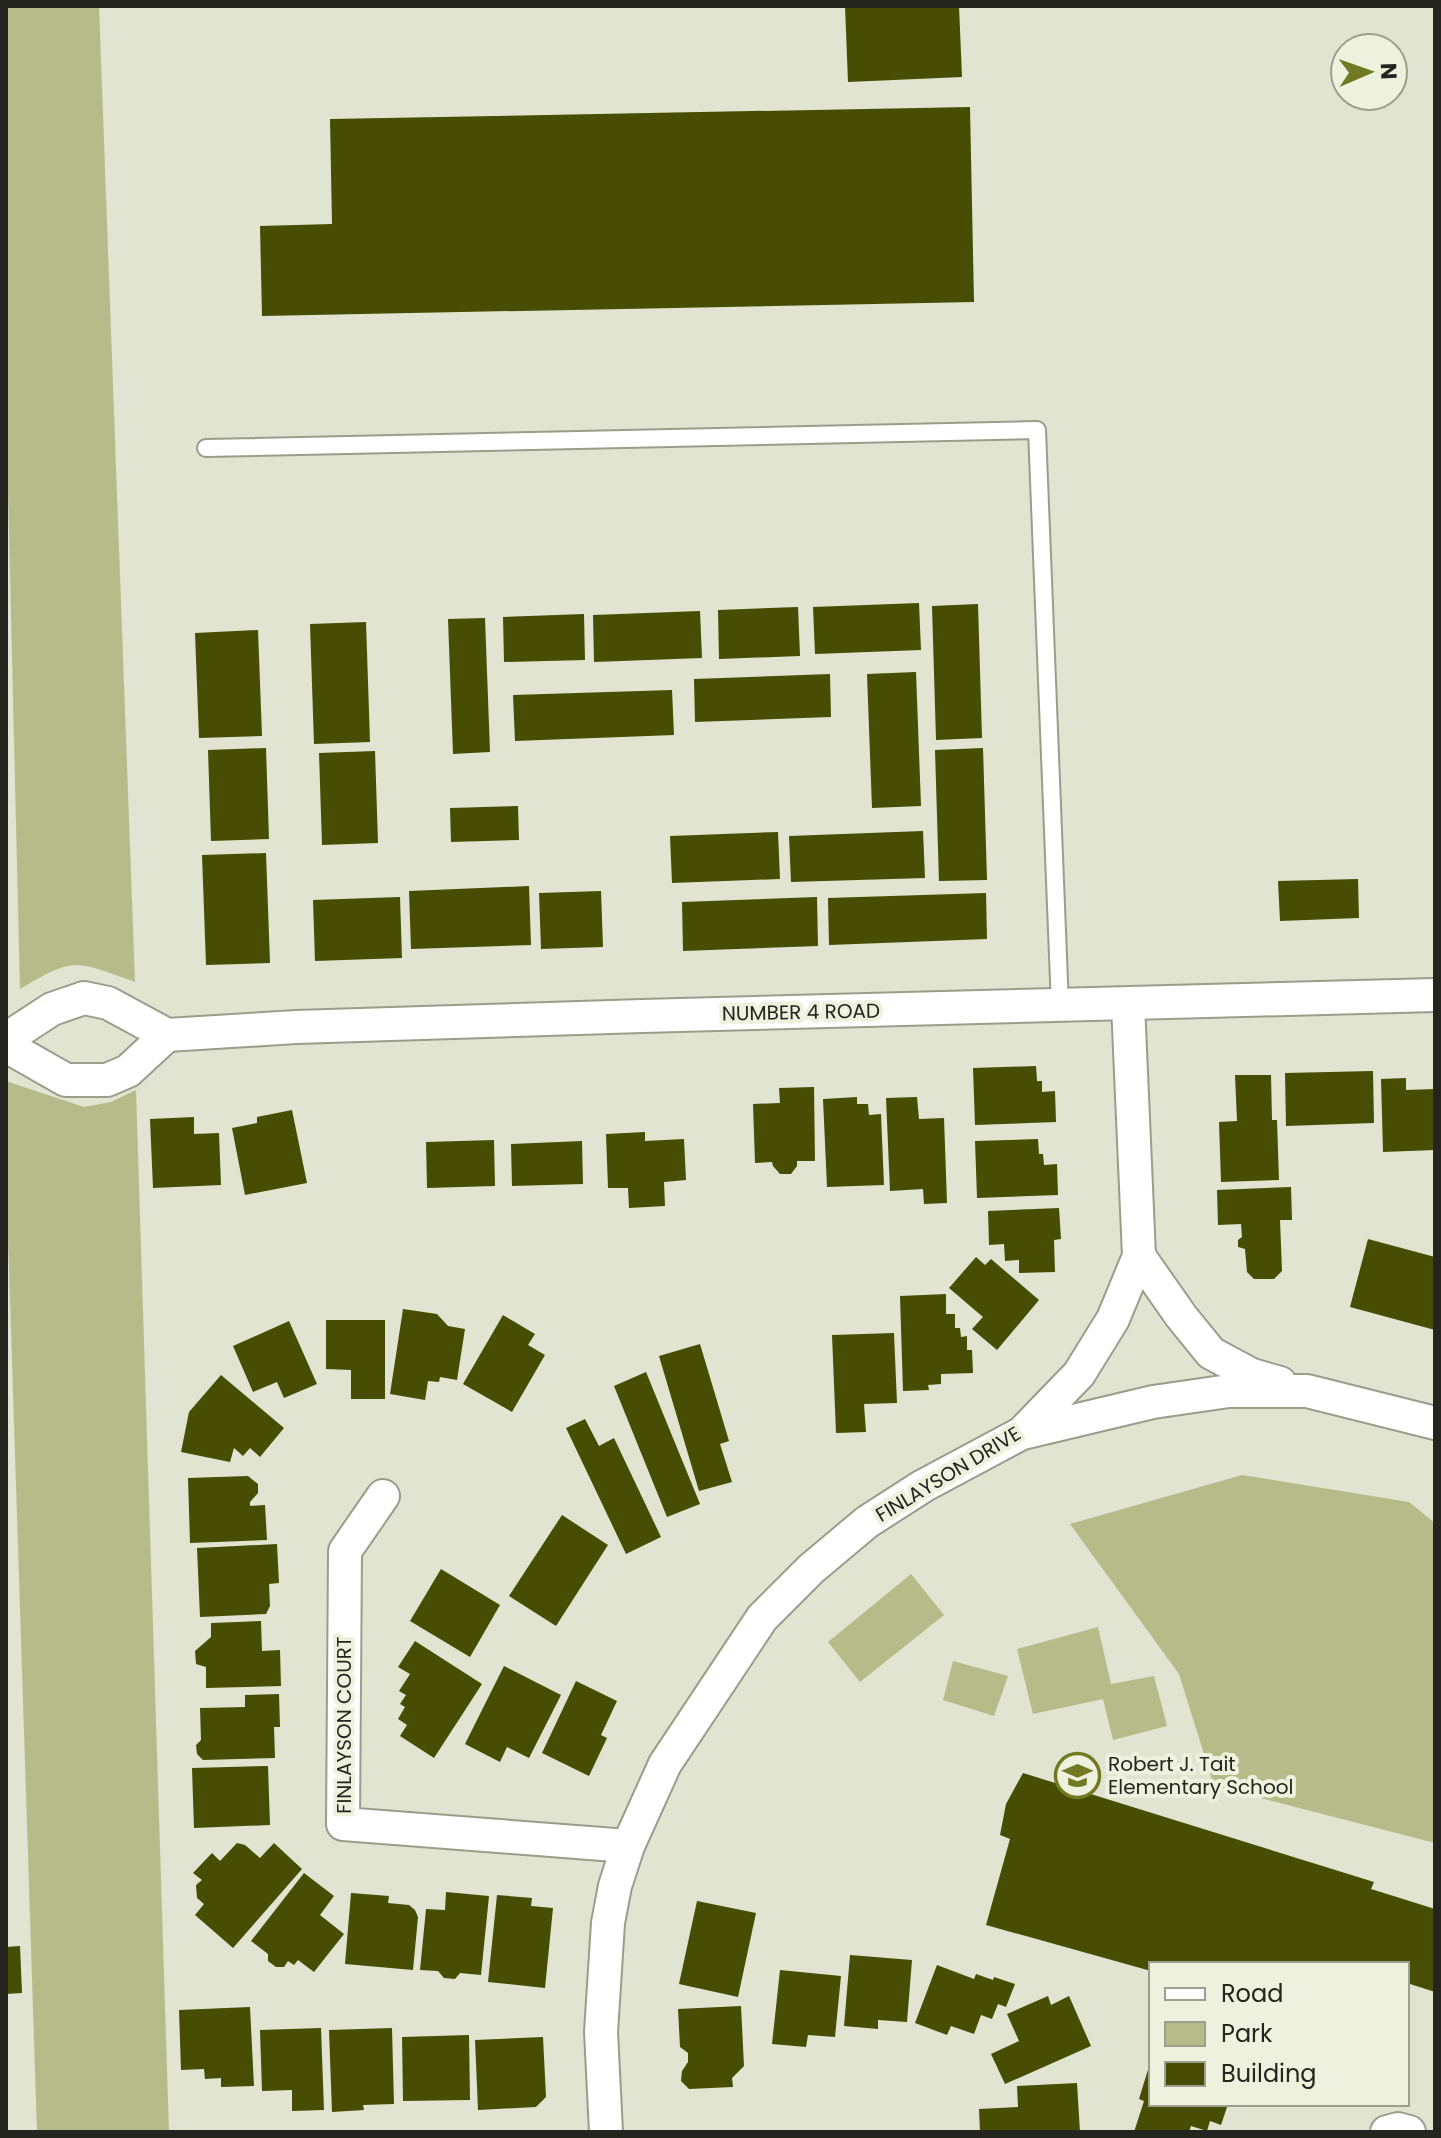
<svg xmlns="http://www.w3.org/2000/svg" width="1441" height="2138" viewBox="0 0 1441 2138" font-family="Poppins,sans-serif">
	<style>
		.green { fill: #b5bc89 }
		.building { fill: #474d03 }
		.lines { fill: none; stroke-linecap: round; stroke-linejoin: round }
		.service-casing { stroke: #9a9d8a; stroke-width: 20 }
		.minor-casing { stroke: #9a9d8a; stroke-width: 36 }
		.service { stroke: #fff; stroke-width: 16 }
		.minor { stroke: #fff; stroke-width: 32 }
		.labels { text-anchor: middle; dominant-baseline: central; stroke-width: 8; stroke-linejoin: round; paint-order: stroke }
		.street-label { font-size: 20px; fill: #24251e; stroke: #eef1dd }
		.poi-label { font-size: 20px; fill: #24251e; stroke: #eef1dd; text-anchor: start }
	</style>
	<rect width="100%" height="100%" fill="#e1e4d0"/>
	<g class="green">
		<path d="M6,6H99L135,982C76,961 75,956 20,989L6,409Z"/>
		<polygon points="6,1081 84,1107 111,1102 136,1090 169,2132 37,2132 6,1177"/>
		<polygon points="1242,1475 1409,1502 1435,1523 1435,1843 1214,1786 1179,1674 1070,1524"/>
		<polygon points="911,1574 944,1615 860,1682 828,1642"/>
		<polygon points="1098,1627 1111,1684 1154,1676 1167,1726 1113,1740 1103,1699 1033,1714 1017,1649"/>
		<polygon points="953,1661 1008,1676 994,1716 943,1700"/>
	</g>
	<g class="building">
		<polygon points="845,6 959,6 962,77 848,82"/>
		<polygon points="970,107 974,302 262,316 260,226 332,224 330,119"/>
		<polygon points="919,603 921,650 815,654 813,607"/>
		<polygon points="978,604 982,738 936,740 932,606"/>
		<polygon points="798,607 800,656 719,659 718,610"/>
		<polygon points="700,611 702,658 594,662 593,615"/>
		<polygon points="584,614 585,660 504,662 503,617"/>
		<polygon points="485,618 490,752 453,754 448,619"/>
		<polygon points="366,622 370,742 314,744 310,624"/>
		<polygon points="258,630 262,736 199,738 195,633"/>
		<polygon points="916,672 921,806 872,808 867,674"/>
		<polygon points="830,674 831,717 695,722 694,679"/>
		<polygon points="672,690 674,735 515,741 513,695"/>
		<polygon points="266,748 269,839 211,841 208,750"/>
		<polygon points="983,748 987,880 939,881 935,750"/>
		<polygon points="375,751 378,843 322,845 319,753"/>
		<polygon points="518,806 519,840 451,842 450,808"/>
		<polygon points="923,831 925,878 791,882 789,836"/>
		<polygon points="778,832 780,879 672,883 670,836"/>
		<polygon points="266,853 270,963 206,965 202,855"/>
		<polygon points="1358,879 1359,918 1280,921 1278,881"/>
		<polygon points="529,886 531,945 411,949 409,891"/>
		<polygon points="601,891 603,947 541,949 539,893"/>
		<polygon points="986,893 987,939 829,945 828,898"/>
		<polygon points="400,897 402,958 315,961 313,900"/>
		<polygon points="817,897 818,946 683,951 682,902"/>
		<polygon points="1036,1066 1037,1081 1042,1081 1042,1092 1055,1091 1056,1122 975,1125 973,1068"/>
		<polygon points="1373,1071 1374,1123 1286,1126 1285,1073"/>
		<polygon points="1235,1075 1271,1075 1272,1120 1277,1120 1279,1180 1221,1182 1219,1122 1237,1121"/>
		<polygon points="1406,1078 1406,1090 1435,1089 1435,1150 1383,1152 1381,1079"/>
		<polygon points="814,1087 815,1161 797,1161 797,1166 791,1174 780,1174 773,1166 772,1162 755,1163 753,1104 780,1103 779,1088"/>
		<polygon points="857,1097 857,1104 868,1104 869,1115 881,1114 884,1185 827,1187 823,1099"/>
		<polygon points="917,1097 919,1119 944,1118 947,1203 924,1204 923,1189 890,1191 886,1098"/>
		<polygon points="292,1110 307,1183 245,1195 232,1128 257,1123 257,1117"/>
		<polygon points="194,1117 194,1134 219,1133 221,1185 153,1188 150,1119"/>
		<polygon points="645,1132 645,1141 684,1139 686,1180 664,1182 665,1206 629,1208 628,1188 608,1188 606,1134"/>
		<polygon points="1038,1139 1039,1154 1043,1154 1044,1165 1057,1164 1058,1195 977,1198 975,1141"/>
		<polygon points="494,1140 495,1186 427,1188 426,1142"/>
		<polygon points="582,1141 583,1184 512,1186 511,1144"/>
		<polygon points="1291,1187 1292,1220 1280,1220 1282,1271 1274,1279 1254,1279 1247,1272 1245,1249 1238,1247 1238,1240 1242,1237 1241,1224 1218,1225 1217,1190"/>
		<polygon points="1059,1208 1061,1239 1054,1240 1055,1272 1019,1273 1019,1260 1005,1261 1004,1244 989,1245 988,1211"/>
		<polygon points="1368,1239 1435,1257 1435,1330 1350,1307"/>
		<polygon points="976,1257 985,1265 991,1259 1039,1300 997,1350 972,1329 983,1317 949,1288"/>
		<polygon points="946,1294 946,1314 955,1314 955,1328 960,1328 961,1337 967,1336 967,1350 972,1350 973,1373 941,1374 941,1384 928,1385 929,1390 903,1391 900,1296"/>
		<polygon points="403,1309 437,1314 448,1326 465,1329 457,1380 440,1377 439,1382 428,1381 425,1400 390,1394"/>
		<polygon points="503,1315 535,1334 528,1345 545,1355 512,1412 463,1384"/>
		<polygon points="326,1320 385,1320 385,1399 351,1399 351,1370 326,1369"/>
		<polygon points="289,1321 317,1384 284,1398 277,1382 253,1392 233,1346"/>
		<polygon points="894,1333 897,1403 864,1404 866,1432 836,1433 832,1335"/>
		<polygon points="700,1344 729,1441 720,1444 732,1482 699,1491 659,1356"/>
		<polygon points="646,1372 700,1504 667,1517 614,1386"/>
		<polygon points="221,1375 284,1428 260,1457 250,1448 243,1456 234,1448 230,1462 181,1452 189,1412"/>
		<polygon points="585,1419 599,1446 614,1438 661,1537 626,1554 566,1428"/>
		<polygon points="248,1476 258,1484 258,1493 250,1502 250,1506 265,1505 267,1540 190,1543 188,1478"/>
		<polygon points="562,1515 608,1545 556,1626 509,1596"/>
		<polygon points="277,1544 279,1583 269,1584 270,1606 266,1614 200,1617 197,1548"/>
		<polygon points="441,1569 500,1605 470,1657 410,1621"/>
		<polygon points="261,1621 262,1651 280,1650 281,1686 206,1688 206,1667 196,1664 195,1651 211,1637 211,1623"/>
		<polygon points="415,1641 482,1684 434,1758 400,1736 407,1725 398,1719 405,1707 400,1704 406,1695 399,1691 410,1674 398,1667"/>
		<polygon points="504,1666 561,1695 529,1758 507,1747 500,1762 465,1744"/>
		<polygon points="576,1681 617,1701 601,1735 607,1738 589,1776 542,1753"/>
		<polygon points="279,1694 280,1727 274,1727 275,1758 203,1760 197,1754 196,1745 201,1740 200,1708 245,1707 245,1695"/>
		<polygon points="268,1766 270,1825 194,1828 192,1768"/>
		<polygon points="1023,1773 1374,1882 1371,1889 1435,1909 1435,1992 1407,1983 1407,1964 1151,1964 1151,1971 986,1925 1010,1839 1000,1835 1006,1804"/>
		<polygon points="237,1843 245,1845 260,1858 274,1843 302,1869 233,1948 195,1915 204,1904 197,1898 196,1885 202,1880 193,1873 212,1853 220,1861"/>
		<polygon points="304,1873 334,1896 320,1915 344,1934 314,1972 298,1960 294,1965 288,1961 284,1967 276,1967 268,1961 268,1954 251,1941"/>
		<polygon points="446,1892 489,1896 481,1975 460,1973 455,1979 444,1978 438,1971 420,1970 426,1909 445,1910"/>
		<polygon points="351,1893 389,1896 388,1903 409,1905 415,1910 418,1917 413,1970 345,1964"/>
		<polygon points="497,1895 532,1898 531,1906 553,1908 545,1988 488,1982"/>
		<polygon points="697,1901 756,1913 738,1997 679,1984"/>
		<polygon points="20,1946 22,1993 6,1994 6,1947"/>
		<polygon points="850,1955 912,1960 907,2022 878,2020 878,2029 844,2026"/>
		<polygon points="937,1965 974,1979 976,1974 993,1980 994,1977 1015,1984 1006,2007 998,2004 992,2019 981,2015 974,2034 951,2026 947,2035 915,2023"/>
		<polygon points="780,1970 841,1976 835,2037 808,2035 806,2047 772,2044"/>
		<polygon points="1048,1996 1051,2005 1069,1996 1091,2046 1005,2084 991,2054 1019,2041 1007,2014"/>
		<polygon points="741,2006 744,2066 732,2078 733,2087 689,2089 681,2081 682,2071 688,2062 688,2053 680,2047 678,2009"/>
		<polygon points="250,2007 254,2086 221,2087 221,2078 205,2079 204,2069 181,2070 179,2010"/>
		<polygon points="321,2028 324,2110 292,2111 292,2090 262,2091 260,2030"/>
		<polygon points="392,2028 394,2104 363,2105 364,2110 332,2112 329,2030"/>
		<polygon points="469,2035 470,2100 403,2101 402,2037"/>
		<polygon points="543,2037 546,2097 536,2107 478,2110 475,2040"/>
		<polygon points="1150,2063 1151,2104 1228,2104 1221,2125 1210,2121 1207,2131 1191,2126 1189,2132 1134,2132 1144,2101 1139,2099"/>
		<polygon points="1077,2083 1080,2132 980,2132 979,2109 1018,2107 1017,2086"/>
	</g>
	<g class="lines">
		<defs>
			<polyline id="service" points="206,448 1037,430 1060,1006"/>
			<g id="minor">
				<polyline points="6,1039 52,1009 84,998 108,1003 167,1035 296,1027 642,1016 1435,995"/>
				<polyline points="6,1046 66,1080 107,1080 128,1071 167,1035"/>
				<polyline points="1139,1256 1181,1316 1211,1353 1252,1375 1280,1383"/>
				<polyline points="1023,1433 1153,1402 1229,1391 1307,1391 1435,1423"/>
				<polyline points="383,1496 345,1551 343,1824 628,1846"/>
				<polyline points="606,2132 601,2032 608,1923 615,1886 628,1846 665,1764 762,1618 811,1569 867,1522 923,1486 1022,1433 1079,1374 1113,1319 1139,1256 1128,1004"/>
				<polyline points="1387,2132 1398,2129 1409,2132"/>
			</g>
		</defs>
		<use href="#service" class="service-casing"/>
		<use href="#minor" class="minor-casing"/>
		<use href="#service" class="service"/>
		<use href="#minor" class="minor"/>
	</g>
	<defs>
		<symbol id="school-ring" viewBox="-11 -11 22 22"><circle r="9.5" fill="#eef1dd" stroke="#717923" stroke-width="1.5"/><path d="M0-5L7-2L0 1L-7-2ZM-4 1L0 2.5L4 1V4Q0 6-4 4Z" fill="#717923"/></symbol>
	</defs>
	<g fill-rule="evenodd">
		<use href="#school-ring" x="1052" y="1750" width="51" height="51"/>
	</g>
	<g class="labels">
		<g class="street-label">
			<text transform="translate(801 1012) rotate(-1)">NUMBER 4 ROAD</text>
			<text transform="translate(948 1474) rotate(-31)">FINLAYSON DRIVE</text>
			<text transform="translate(344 1725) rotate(-90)">FINLAYSON COURT</text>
		</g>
		<g class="poi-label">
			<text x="1108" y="1764">Robert J. Tait<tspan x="1108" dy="23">Elementary School</tspan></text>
		</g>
	</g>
	<rect width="1441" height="2138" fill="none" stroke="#24251e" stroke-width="16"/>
	<rect x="1149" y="1962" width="260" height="144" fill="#eef1dd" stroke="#9d9f91" stroke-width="2"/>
	<rect x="1165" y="1988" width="40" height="12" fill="#ffffff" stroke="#9d9f91" stroke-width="2"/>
	<text x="1221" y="2002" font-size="24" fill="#24251e">Road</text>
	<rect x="1165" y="2022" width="40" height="24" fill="#b5bc89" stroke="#9d9f91" stroke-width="2"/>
	<text x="1221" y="2042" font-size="24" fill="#24251e">Park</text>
	<rect x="1165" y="2062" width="40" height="24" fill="#474d03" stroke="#9d9f91" stroke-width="2"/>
	<text x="1221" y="2082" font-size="24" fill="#24251e">Building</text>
	<g transform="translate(1369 72) rotate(88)"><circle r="38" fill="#eef1dd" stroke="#9d9f91" stroke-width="2"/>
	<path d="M0-6L14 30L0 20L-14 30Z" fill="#717923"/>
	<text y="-12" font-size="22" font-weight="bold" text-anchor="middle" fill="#24251e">N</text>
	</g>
</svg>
